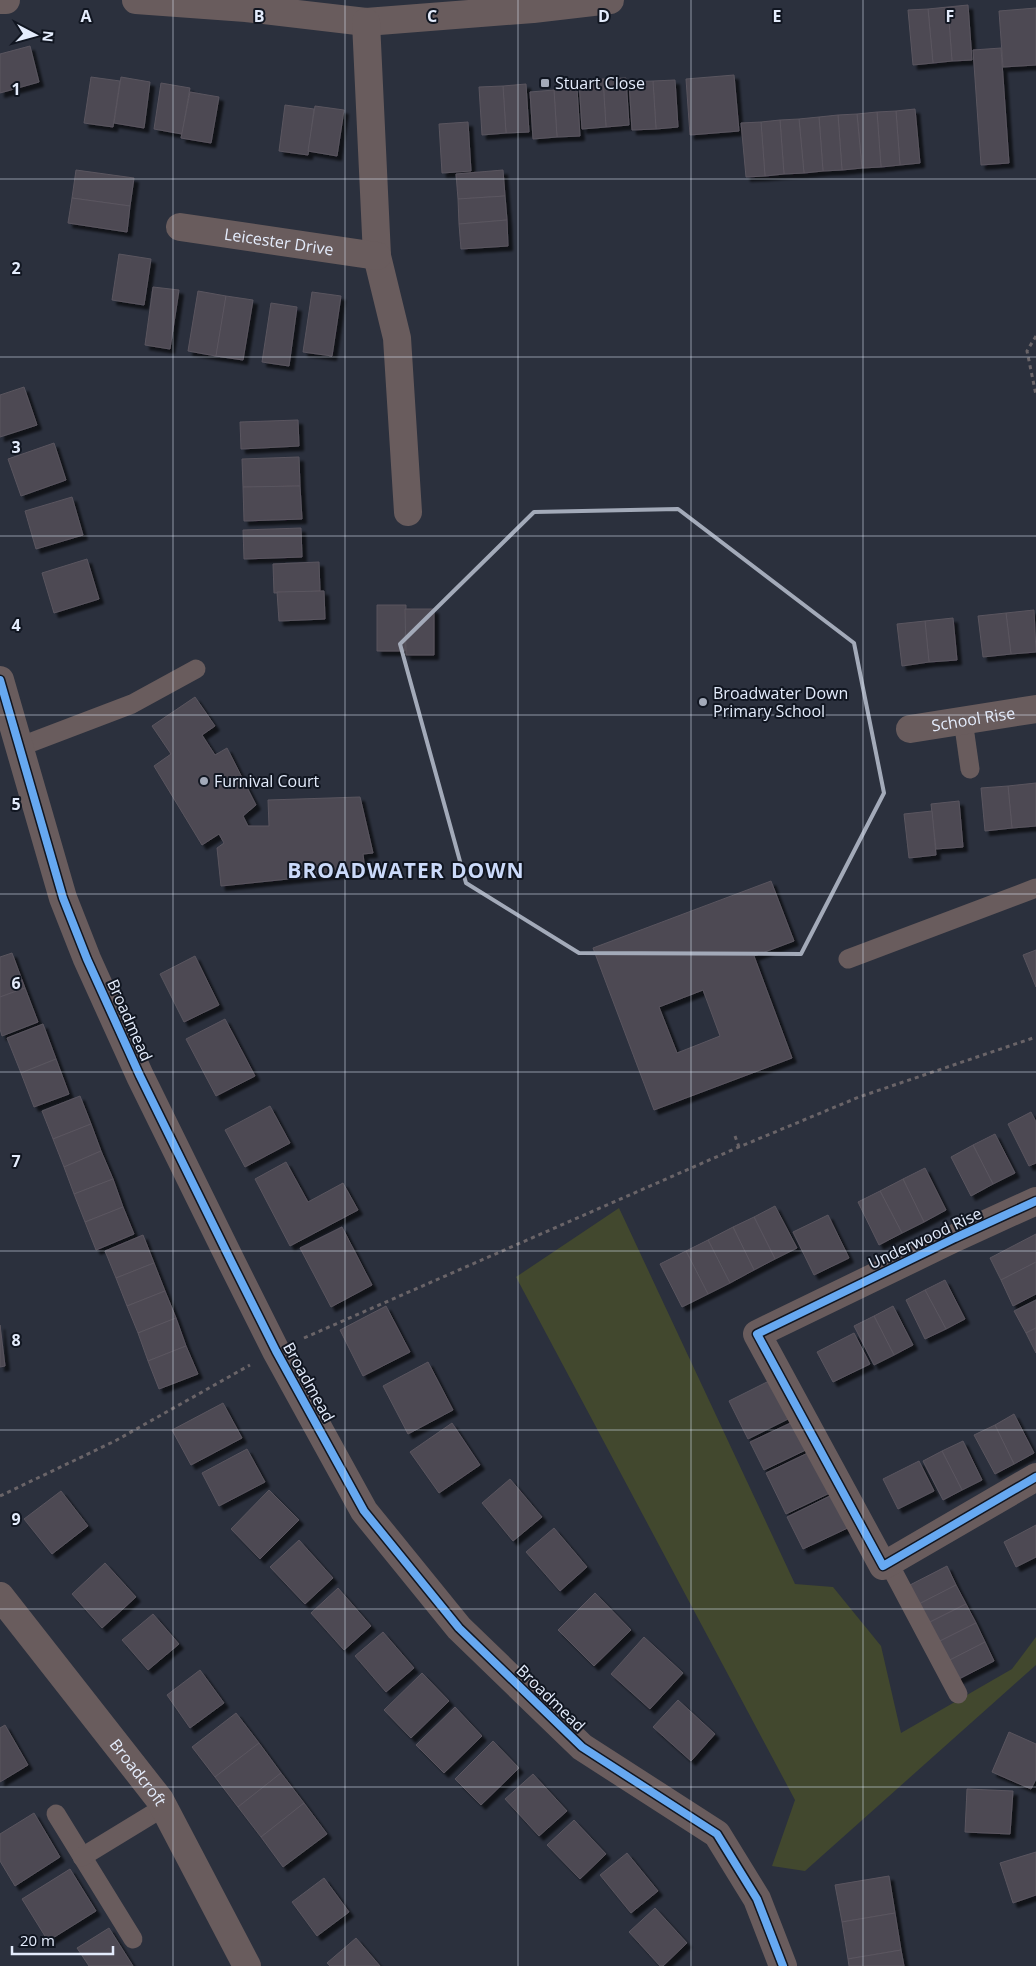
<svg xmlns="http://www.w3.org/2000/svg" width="1036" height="1966" viewBox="0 0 1036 1966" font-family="'Open Sans',sans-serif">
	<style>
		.green { fill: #42482e }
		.building { fill: #4d4a53; stroke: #5a555f; fill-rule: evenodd; filter: url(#shadow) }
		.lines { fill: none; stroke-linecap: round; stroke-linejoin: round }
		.path { stroke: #6a6468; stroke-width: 3; stroke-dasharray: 4 4; stroke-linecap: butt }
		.lane { stroke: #695c5d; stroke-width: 19 }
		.street { stroke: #695c5d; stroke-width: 28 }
		.cycleway-casing { stroke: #111621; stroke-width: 11 }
		.cycleway { stroke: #66a8f1; stroke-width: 8 }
		.marked { fill: none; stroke: #a3aab9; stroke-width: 4; stroke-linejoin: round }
		.grid { fill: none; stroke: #e4ecfc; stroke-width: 1; stroke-opacity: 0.55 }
		.poi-dot { fill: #a3aab9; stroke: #111621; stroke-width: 2 }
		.labels { text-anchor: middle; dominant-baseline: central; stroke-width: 4; stroke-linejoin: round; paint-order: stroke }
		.poi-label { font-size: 16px; fill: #e4ecfc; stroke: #111621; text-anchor: start }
		.street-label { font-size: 16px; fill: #e4ecfc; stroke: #111621 }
		.district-label { font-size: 21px; font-weight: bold; letter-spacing: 1px; fill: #cbdafa; stroke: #111621 }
		.grid-label { font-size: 16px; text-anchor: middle; font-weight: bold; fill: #e4ecfc; stroke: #111621; stroke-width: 4; stroke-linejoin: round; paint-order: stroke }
	</style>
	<defs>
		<filter id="shadow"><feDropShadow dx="4.5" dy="4.5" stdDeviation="1" flood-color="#0009"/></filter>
	</defs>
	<rect width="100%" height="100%" fill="#2b303d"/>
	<polygon class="green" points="619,1208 795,1584 833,1587 881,1646 901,1733 1012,1669 1036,1637 1036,1665 805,1871 772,1866 795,1800 516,1277"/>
	<g class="building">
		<polygon points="968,5 972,60 952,61 948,7"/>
		<polygon points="948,7 952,61 933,63 928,9"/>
		<polygon points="1036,8 1036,65 1003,67 999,11"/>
		<polygon points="928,9 933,63 913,65 908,10"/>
		<polygon points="30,46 39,82 0,93 0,54"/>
		<polygon points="1001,48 1009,163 981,165 973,50"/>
		<polygon points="734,75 739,131 690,135 686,79"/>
		<polygon points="91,77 120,81 113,127 84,123"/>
		<polygon points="121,77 150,82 144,128 114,123"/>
		<polygon points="626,78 629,125 606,127 603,79"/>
		<polygon points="603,79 606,127 582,129 579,81"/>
		<polygon points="675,80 678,127 656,129 653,81"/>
		<polygon points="653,81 656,129 632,130 629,82"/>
		<polygon points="161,83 190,88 182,134 154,129"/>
		<polygon points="526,84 529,132 506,133 503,86"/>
		<polygon points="503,86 506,133 482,135 479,87"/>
		<polygon points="577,88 580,136 557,137 554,90"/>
		<polygon points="554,90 557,137 533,139 530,92"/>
		<polygon points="190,92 219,97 211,143 181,138"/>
		<polygon points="285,105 314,109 308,155 279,151"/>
		<polygon points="315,106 344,110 337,156 308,151"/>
		<polygon points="915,109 920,163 900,165 896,111"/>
		<polygon points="896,111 900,165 881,167 877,112"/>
		<polygon points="877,112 881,167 862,168 857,114"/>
		<polygon points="857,114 862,168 842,170 838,115"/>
		<polygon points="838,115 842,170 823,171 819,117"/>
		<polygon points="819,117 823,171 804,173 799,119"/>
		<polygon points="799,119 804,173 784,174 780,120"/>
		<polygon points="780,120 784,174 765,176 761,122"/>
		<polygon points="468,122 471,171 442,173 439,124"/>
		<polygon points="761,122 765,176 746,177 741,123"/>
		<polygon points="76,170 134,178 130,206 72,198"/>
		<polygon points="503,170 505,196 458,199 456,174"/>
		<polygon points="505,196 507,220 459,224 458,199"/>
		<polygon points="72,198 130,206 127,232 68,223"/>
		<polygon points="507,220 508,246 461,249 459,224"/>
		<polygon points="119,254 151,259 144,305 112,300"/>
		<polygon points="153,287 179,290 170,349 145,345"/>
		<polygon points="198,291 226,296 216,356 188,351"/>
		<polygon points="312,292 341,296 332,356 303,352"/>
		<polygon points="226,296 253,300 243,360 216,356"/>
		<polygon points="271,303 297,307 289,366 262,362"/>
		<polygon points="24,387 37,425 0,437 0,395"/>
		<polygon points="298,420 299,446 241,449 240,422"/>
		<polygon points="54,443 66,480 21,496 8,459"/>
		<polygon points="299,457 300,486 243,487 242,459"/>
		<polygon points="300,486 302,519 244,521 243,487"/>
		<polygon points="72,497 83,535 36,549 25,511"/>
		<polygon points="301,528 302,557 244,559 243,530"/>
		<polygon points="87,559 99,599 54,613 42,573"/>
		<polygon points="319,562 320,591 274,593 273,564"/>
		<polygon points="324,591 325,619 279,621 277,592"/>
		<polygon points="377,605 406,605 405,651 377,651"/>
		<polygon points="405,609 434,609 434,655 406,655"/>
		<polygon points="1034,610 1036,652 1011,654 1006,613"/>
		<polygon points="1006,613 1011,654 983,657 978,616"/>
		<polygon points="953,618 957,660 929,662 925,621"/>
		<polygon points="925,621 929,662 902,666 897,624"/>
		<polygon points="195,697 215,726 202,735 215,755 227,748 256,805 243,816 248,826 269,826 268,800 360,797 373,853 363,854 365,871 221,886 217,848 224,843 219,834 202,845 154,766 171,754 152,726"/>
		<polygon points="1036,783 1036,826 1012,828 1008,786"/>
		<polygon points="1008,786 1012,828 985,831 981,788"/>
		<polygon points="959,801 963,847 936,849 931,804"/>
		<polygon points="932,811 936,855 909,858 904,814"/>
		<path d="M771,881L794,941L754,956L792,1058L654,1110L593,948ZM703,990L720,1036L677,1053L659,1007Z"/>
		<polygon points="1036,950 1036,987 1023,955"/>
		<polygon points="12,953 25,988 0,997 0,957"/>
		<polygon points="195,956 219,1005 184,1022 160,974"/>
		<polygon points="25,988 38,1022 2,1036 0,1029 0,997"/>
		<polygon points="225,1019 255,1076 216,1096 186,1039"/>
		<polygon points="43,1024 56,1059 21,1073 7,1038"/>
		<polygon points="56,1059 69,1094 34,1107 21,1073"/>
		<polygon points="80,1096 91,1124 53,1139 42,1111"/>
		<polygon points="270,1106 290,1143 245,1167 225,1130"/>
		<polygon points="1031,1112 1036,1122 1036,1163 1029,1166 1008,1124"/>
		<polygon points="91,1124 101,1151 64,1167 53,1139"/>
		<polygon points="995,1134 1015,1173 993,1184 973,1145"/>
		<polygon points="973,1145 993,1184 971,1196 951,1157"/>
		<polygon points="101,1151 113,1179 74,1194 64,1167"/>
		<polygon points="286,1162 308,1202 343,1183 358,1210 290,1246 255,1179"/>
		<polygon points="925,1168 946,1210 924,1222 903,1179"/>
		<polygon points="113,1179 123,1207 85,1222 74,1194"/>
		<polygon points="903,1179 924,1222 902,1233 880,1191"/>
		<polygon points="880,1191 902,1233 879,1245 858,1202"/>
		<polygon points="775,1206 797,1248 775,1259 754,1217"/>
		<polygon points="123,1207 134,1234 96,1250 85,1222"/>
		<polygon points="828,1215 849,1258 814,1275 793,1232"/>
		<polygon points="754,1217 775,1259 754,1270 733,1227"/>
		<polygon points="342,1227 372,1285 331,1307 300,1248"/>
		<polygon points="733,1227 754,1270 730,1283 708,1240"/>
		<polygon points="1036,1234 1036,1262 1001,1280 990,1258"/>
		<polygon points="143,1235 154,1263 116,1278 105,1251"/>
		<polygon points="708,1240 730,1283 708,1294 686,1251"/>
		<polygon points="686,1251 708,1294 682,1307 660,1264"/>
		<polygon points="1036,1262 1036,1294 1013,1306 1001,1280"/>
		<polygon points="154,1263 165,1291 127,1306 116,1278"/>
		<polygon points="945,1280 965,1319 946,1329 925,1290"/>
		<polygon points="925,1290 946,1329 925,1339 906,1300"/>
		<polygon points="165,1291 176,1318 138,1333 127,1306"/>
		<polygon points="1036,1300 1036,1328 1026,1333 1014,1311"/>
		<polygon points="386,1306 410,1352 363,1376 340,1330"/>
		<polygon points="893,1306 913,1345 894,1355 874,1316"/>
		<polygon points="874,1316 894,1355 874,1365 854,1326"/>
		<polygon points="176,1318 186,1346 148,1361 138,1333"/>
		<polygon points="0,1325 5,1366 0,1367"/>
		<polygon points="1036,1328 1036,1353 1026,1333"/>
		<polygon points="854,1333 870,1364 833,1382 817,1352"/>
		<polygon points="186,1346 198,1374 159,1389 148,1361"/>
		<polygon points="428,1362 453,1410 408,1434 383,1386"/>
		<polygon points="777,1377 796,1415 748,1439 729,1401"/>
		<polygon points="223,1403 242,1438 191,1465 172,1430"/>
		<polygon points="1014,1414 1034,1453 1014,1464 995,1425"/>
		<polygon points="799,1419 812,1447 764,1470 750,1442"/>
		<polygon points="452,1423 480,1465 439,1493 410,1452"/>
		<polygon points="995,1425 1014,1464 995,1474 974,1435"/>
		<polygon points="963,1441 982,1480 962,1490 942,1451"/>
		<polygon points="247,1449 265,1482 219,1506 202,1473"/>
		<polygon points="814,1450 834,1491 786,1514 766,1473"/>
		<polygon points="942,1451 962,1490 943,1500 923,1461"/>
		<polygon points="919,1461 934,1491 898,1509 883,1479"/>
		<polygon points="510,1479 542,1517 513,1541 482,1503"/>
		<polygon points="269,1490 299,1520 260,1559 231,1529"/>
		<polygon points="61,1491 88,1526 52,1554 24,1519"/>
		<polygon points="836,1493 852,1526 803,1549 787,1517"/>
		<polygon points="1036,1525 1036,1557 1016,1567 1004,1542"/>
		<polygon points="554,1528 587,1567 560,1591 526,1552"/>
		<polygon points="299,1540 333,1578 305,1604 270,1567"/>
		<polygon points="105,1563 136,1597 102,1628 72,1594"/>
		<polygon points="947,1566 956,1585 917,1605 908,1586"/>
		<polygon points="956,1585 966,1604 926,1624 917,1605"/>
		<polygon points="338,1588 371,1626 344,1650 311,1613"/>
		<polygon points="595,1593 631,1630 594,1666 558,1630"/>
		<polygon points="966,1604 976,1623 936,1643 926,1624"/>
		<polygon points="153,1614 179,1644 148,1670 122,1640"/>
		<polygon points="976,1623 985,1642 946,1662 936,1643"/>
		<polygon points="383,1632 414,1668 386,1692 355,1656"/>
		<polygon points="644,1637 683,1673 650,1709 611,1674"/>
		<polygon points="985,1642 994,1661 955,1681 946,1662"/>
		<polygon points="200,1670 224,1703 190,1728 167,1695"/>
		<polygon points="422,1673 449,1701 411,1738 384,1710"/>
		<polygon points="678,1700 715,1734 691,1761 653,1727"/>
		<polygon points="455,1707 482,1736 444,1773 416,1745"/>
		<polygon points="236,1713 259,1743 215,1777 192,1747"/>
		<polygon points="5,1725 28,1765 0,1782 0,1728"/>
		<polygon points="1009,1732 1036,1744 1036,1779 1031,1789 992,1772"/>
		<polygon points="493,1741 519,1768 481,1805 455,1779"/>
		<polygon points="259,1743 281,1773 238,1807 215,1777"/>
		<polygon points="281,1773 304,1803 261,1837 238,1807"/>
		<polygon points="533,1774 567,1811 539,1836 505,1799"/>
		<polygon points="967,1789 1013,1791 1010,1834 965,1832"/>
		<polygon points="304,1803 327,1834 283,1867 261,1837"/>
		<polygon points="34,1813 60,1857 15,1886 0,1861 0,1834"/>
		<polygon points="574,1820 606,1854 580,1879 547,1845"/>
		<polygon points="1036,1852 1036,1895 1013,1903 1000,1863"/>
		<polygon points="627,1853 658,1891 631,1913 600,1875"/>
		<polygon points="70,1869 96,1911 48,1941 22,1899"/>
		<polygon points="889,1876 895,1913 842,1922 835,1885"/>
		<polygon points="324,1878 349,1912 317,1936 292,1902"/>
		<polygon points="655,1908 687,1943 663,1966 660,1966 629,1932"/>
		<polygon points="895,1913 901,1950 848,1959 842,1922"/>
		<polygon points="109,1928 133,1966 89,1966 77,1948"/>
		<polygon points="356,1938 380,1966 330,1966 327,1963"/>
		<polygon points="901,1950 904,1966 849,1966 848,1959"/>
	</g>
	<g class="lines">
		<g class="path">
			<polyline points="1036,336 1027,351 1036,395"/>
			<polyline points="735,1136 739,1147"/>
			<polyline points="304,1338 739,1147 859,1097 1036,1037"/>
			<polyline points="0,1496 115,1441 250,1365"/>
		</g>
		<g class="lane">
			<polyline points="963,720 970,769"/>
			<polyline points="19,747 132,704 196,669"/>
			<polyline points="848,959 1036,888"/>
			<polyline points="888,1562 958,1694"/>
			<polyline points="56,1814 133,1939"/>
			<polyline points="82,1857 164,1807"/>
		</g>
		<g class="street">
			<polyline points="0,0 6,0"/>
			<polyline points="136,0 246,8 366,22 533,9 610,0"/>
			<polyline points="366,22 377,256 397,338 408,512"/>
			<path id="s1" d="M180,227L377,256"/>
			<polyline points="0,680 63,898 87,959 140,1076 231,1261 276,1351 364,1511 459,1628 582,1747 717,1834 757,1899 783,1966"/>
			<path id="s2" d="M910,729L1036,709"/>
			<polyline points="1036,1201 955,1238 757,1334 883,1566 1036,1477"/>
			<path id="s3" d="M0,1596L160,1800L247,1966"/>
		</g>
		<defs>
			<g id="cycleway">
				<polyline points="0,680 63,898 87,959 140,1076 231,1261 276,1351 364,1511 459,1628 582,1747 717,1834 757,1899 783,1966"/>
				<polyline points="1036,1201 955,1238 757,1334 883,1566 1036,1477"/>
			</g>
		</defs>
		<use href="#cycleway" class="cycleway-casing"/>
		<use href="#cycleway" class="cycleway"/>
	</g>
	<path class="marked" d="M678,509L854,643L884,793L801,954L579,953L466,883L400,644L534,512Z"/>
	<path class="grid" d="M173,0V1966M345,0V1966M518,0V1966M691,0V1966M863,0V1966M0,179H1036M0,357H1036M0,536H1036M0,715H1036M0,894H1036M0,1072H1036M0,1251H1036M0,1430H1036M0,1609H1036M0,1787H1036"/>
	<g class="poi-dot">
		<rect x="540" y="78" width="10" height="10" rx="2.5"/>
		<circle cx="703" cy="702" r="5"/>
		<circle cx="204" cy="781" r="5"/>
	</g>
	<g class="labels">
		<g class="poi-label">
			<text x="555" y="83">Stuart Close</text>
			<text x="713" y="693">Broadwater Down<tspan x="713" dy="18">Primary School</tspan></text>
			<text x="214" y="781">Furnival Court</text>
		</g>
		<g class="street-label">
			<text stroke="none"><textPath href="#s1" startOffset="100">Leicester Drive</textPath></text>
			<text stroke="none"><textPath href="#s2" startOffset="64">School Rise</textPath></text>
			<text transform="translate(130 1020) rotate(66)">Broadmead</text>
			<text transform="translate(925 1238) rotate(-25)">Underwood Rise</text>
			<text transform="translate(309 1382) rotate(61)">Broadmead</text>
			<text transform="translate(551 1698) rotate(44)">Broadmead</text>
			<text stroke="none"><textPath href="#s3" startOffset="224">Broadcroft</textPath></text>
		</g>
		<g class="district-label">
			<text x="406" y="870">BROADWATER DOWN</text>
		</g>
	</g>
	<g class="grid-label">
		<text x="86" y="22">A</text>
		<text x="259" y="22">B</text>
		<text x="432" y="22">C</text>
		<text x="604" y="22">D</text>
		<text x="777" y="22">E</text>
		<text x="950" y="22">F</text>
		<text x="16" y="95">1</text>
		<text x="16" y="274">2</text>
		<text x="16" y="453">3</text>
		<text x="16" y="631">4</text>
		<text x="16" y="810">5</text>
		<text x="16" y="989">6</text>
		<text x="16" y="1167">7</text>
		<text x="16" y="1346">8</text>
		<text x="16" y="1525">9</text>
	</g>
	<g transform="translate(35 35) rotate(96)" stroke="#111621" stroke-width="4" paint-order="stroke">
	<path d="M0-4L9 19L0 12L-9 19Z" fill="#e4ecfc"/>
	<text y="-8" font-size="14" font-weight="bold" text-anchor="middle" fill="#e4ecfc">N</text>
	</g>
	<path d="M12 1946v8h101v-8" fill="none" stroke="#e4ecfc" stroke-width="2.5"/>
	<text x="20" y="1946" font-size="15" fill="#e4ecfc" stroke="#111621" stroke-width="4" paint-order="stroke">20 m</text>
</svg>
